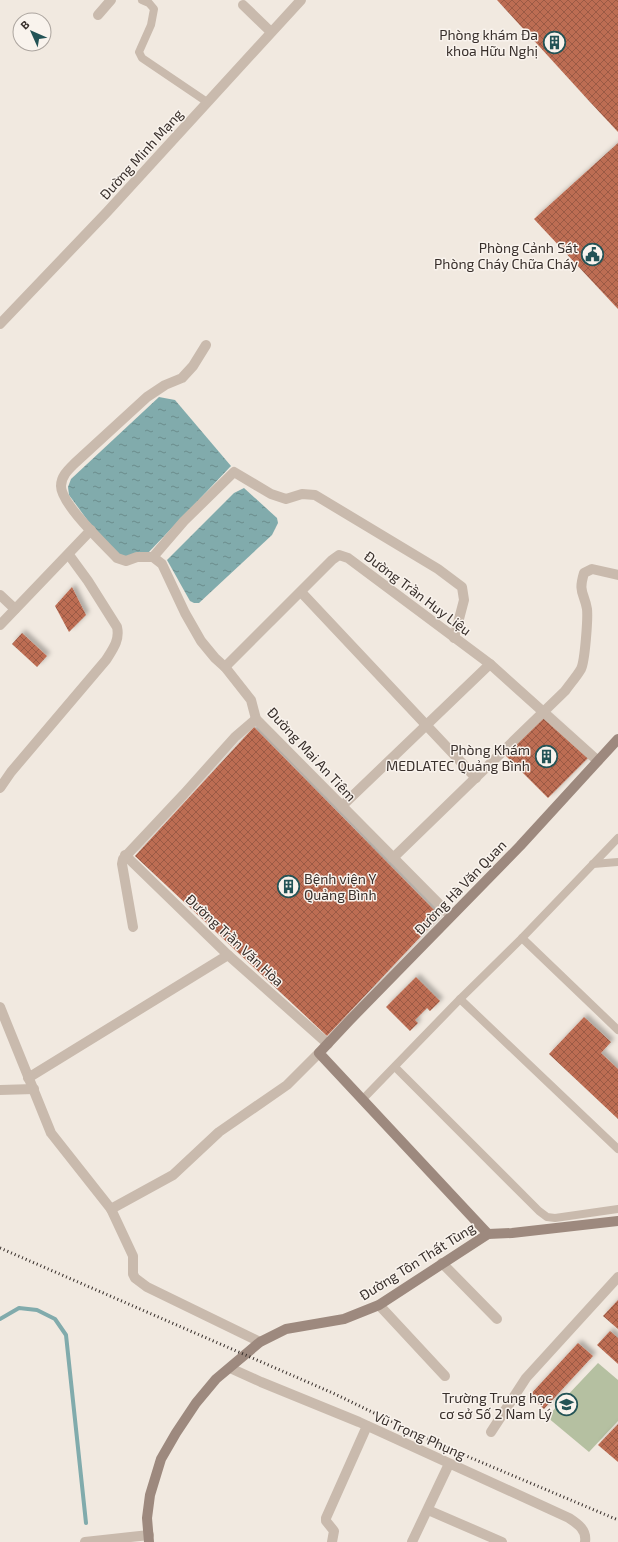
<svg xmlns="http://www.w3.org/2000/svg" width="618" height="1542" viewBox="0 0 618 1542" font-family="'Exo 2',sans-serif">
	<style>
		.pitch { fill: #b5c0a1 }
		.water { fill: url(#water-ripples) }
		.lines { fill: none; stroke-linecap: round; stroke-linejoin: round }
		.stream { stroke: #81abac; stroke-width: 4 }
		.building { fill: url(#building-cross-hatch); filter: url(#shadow) }
		.lane { stroke: #c9baad; stroke-width: 8 }
		.street { stroke: #c9baad; stroke-width: 10 }
		.secondary { stroke: #9d897e; stroke-width: 10 }
		.rail { stroke: #382f2b; stroke-width: 3; stroke-dasharray: 1 3; stroke-linecap: butt }
		.labels { text-anchor: middle; dominant-baseline: central; stroke-width: 3; stroke-linejoin: round; paint-order: stroke }
		.poi-label { font-size: 14px; fill: #382f2b; stroke: #f9f3ed; text-anchor: end }
		.street-label { font-size: 14px; fill: #382f2b; stroke: #f9f3ed }
	</style>
	<defs>
		<pattern id="water-ripples" width="26" height="14" patternUnits="userSpaceOnUse"><rect width="26" height="14" fill="#81abac"/><path d="M2 4q2-2 4 0t4 0M15 11q2-2 4 0t4 0" fill="none" stroke="#6b8c8c"/></pattern>
		<pattern id="building-cross-hatch" width="8" height="8" patternUnits="userSpaceOnUse"><rect width="8" height="8" fill="#bd6d53"/><path d="M0 0l8 8M0 8l8-8" fill="none" stroke="#9b5a45"/></pattern>
		<filter id="shadow"><feDropShadow dx="3.5" dy="-3.5" stdDeviation="2" flood-color="#0004"/></filter>
	</defs>
	<rect width="100%" height="100%" fill="#f1e9e0"/>
	<polygon class="pitch" points="598,1363 618,1380 618,1421 589,1452 547,1417"/>
	<g class="water">
		<polygon points="159,397 175,400 231,466 147,554 121,558 91,525 69,495 68,487 71,479"/>
		<polygon points="244,488 277,518 278,523 272,535 199,603 194,603 190,601 167,560 234,493"/>
	</g>
	<g class="lines">
		<polyline class="stream" points="0,1319 19,1308 37,1310 55,1319 66,1335 86,1523"/>
	</g>
	<g class="building">
		<polygon points="497,0 618,0 618,132 590,102"/>
		<polygon points="618,143 618,309 534,219"/>
		<polygon points="72,587 86,615 69,632 55,606"/>
		<polygon points="22,633 47,656 37,667 12,644"/>
		<polygon points="544,716 588,758 548,798 505,755"/>
		<polygon points="254,727 440,916 327,1036 135,856"/>
		<polygon points="416,977 440,1001 430,1011 427,1008 415,1020 418,1023 410,1031 386,1007"/>
		<polygon points="584,1017 611,1042 601,1053 618,1069 618,1119 549,1054"/>
		<polygon points="618,1300 618,1329 603,1316"/>
		<polygon points="610,1331 618,1338 618,1364 597,1345"/>
		<polygon points="578,1343 593,1356 544,1409 529,1396"/>
		<polygon points="618,1424 618,1462 598,1445"/>
	</g>
	<g class="lines">
		<g class="lane">
			<polyline points="142,0 149,3 154,9 151,25 139,52 142,58 207,102"/>
			<polyline points="593,864 618,862"/>
			<polyline points="522,938 618,1030"/>
			<polyline points="460,999 618,1149"/>
			<polyline points="395,1067 539,1211 547,1217 555,1218 618,1209"/>
			<polyline points="362,1100 460,999 522,938 618,838"/>
		</g>
		<g class="street">
			<polyline points="243,5 271,32"/>
			<polyline points="98,15 111,0"/>
			<polyline points="0,324 107,212 301,0"/>
			<path d="M206,345L193,366L182,378L165,385L147,397L75,463C69,469 61,476 61,486C61,504 104,544 117,558L126,561L137,557H153L162,564L185,613L201,641L215,658L225,667L251,700L256,719L451,916"/>
			<polyline points="153,557 184,521 234,472 271,494 286,499 302,494 315,495 438,569 462,587 464,600 454,638"/>
			<polyline points="301,592 476,778"/>
			<polyline points="0,595 15,609"/>
			<polyline points="0,625 91,530"/>
			<polyline points="225,667 332,560 339,555 348,558 490,664 598,761"/>
			<path d="M0,788L11,772L106,660C113,649 120,640 117,627L88,581L69,555"/>
			<polyline points="342,806 490,664"/>
			<polyline points="125,855 228,955 328,1044"/>
			<path d="M393,858L565,691C570,684 577,676 581,669C585,661 588,618 587,609C584,592 578,593 584,573L592,569L618,575"/>
			<polyline points="133,927 122,864 123,859 184,794 235,737 256,719"/>
			<polyline points="0,1007 51,1133 111,1209 133,1256 133,1274 135,1278 147,1287 260,1342"/>
			<polyline points="28,1078 228,955"/>
			<polyline points="0,1090 34,1089"/>
			<polyline points="111,1209 173,1175 219,1132 287,1085 319,1053"/>
			<polyline points="442,1263 497,1319"/>
			<polyline points="379,1305 445,1376"/>
			<path d="M230,1368L261,1382L359,1422L569,1518C578,1524 587,1530 585,1542"/>
			<polyline points="491,1432 526,1378 618,1277"/>
			<polyline points="428,1510 502,1542"/>
			<polyline points="85,1542 149,1535"/>
			<polyline points="332,1542 334,1531 326,1521 326,1518 367,1426"/>
			<polyline points="412,1542 449,1464"/>
		</g>
		<g class="secondary">
			<polyline points="488,1234 319,1053 349,1021 520,846 618,739"/>
			<polyline points="149,1542 147,1518 150,1495 161,1459 176,1433 196,1403 216,1379 260,1342 286,1329 344,1319 379,1305 488,1234 512,1233 618,1221"/>
		</g>
		<polyline class="rail" points="0,1248 335,1394 438,1444 618,1520"/>
	</g>
	<defs>
		<symbol id="building-ring" viewBox="-11 -11 22 22"><circle r="9.5" fill="#f9f3ed" stroke="#235356" stroke-width="1.5"/><path d="M-4-6H4V6H1V3H-1V6H-4ZM-2.5-4.3h1.7v1.8h-1.7ZM.8-4.3h1.7v1.8H.8ZM-2.5-1h1.7V.8h-1.7ZM.8-1h1.7V.8H.8Z" fill="#235356"/></symbol>
		<symbol id="civic-ring" viewBox="-11 -11 22 22"><circle r="9.5" fill="#f9f3ed" stroke="#235356" stroke-width="1.5"/><path d="M-.6-6.5H3V-4.5H.6V-3L4-1V1h2V6H-6V1h2V-1L-.6-3ZM-1.2 2.5V6h2.4V2.5Z" fill="#235356"/></symbol>
		<symbol id="school-ring" viewBox="-11 -11 22 22"><circle r="9.5" fill="#f9f3ed" stroke="#235356" stroke-width="1.5"/><path d="M0-5L7-2L0 1L-7-2ZM-4 1L0 2.5L4 1V4Q0 6-4 4Z" fill="#235356"/></symbol>
	</defs>
	<g fill-rule="evenodd">
		<use href="#building-ring" x="542" y="30" width="25" height="25"/>
		<use href="#civic-ring" x="580" y="242" width="25" height="25"/>
		<use href="#building-ring" x="534" y="744" width="25" height="25"/>
		<use href="#building-ring" x="276" y="874" width="25" height="25"/>
		<use href="#school-ring" x="554" y="1392" width="25" height="25"/>
	</g>
	<g class="labels">
		<g class="poi-label">
			<text x="538" y="34">Phòng khám Đa<tspan x="538" dy="16">khoa Hữu Nghị</tspan></text>
			<text x="578" y="247">Phòng Cảnh Sát<tspan x="578" dy="16">Phòng Cháy Chữa Cháy</tspan></text>
			<text x="530" y="749">Phòng Khám<tspan x="530" dy="16">MEDLATEC Quảng Bình</tspan></text>
			<text x="304" y="878" text-anchor="start">Bệnh viện Y<tspan x="304" dy="16">Quảng Bình</tspan></text>
			<text x="552" y="1397">Trường Trung học<tspan x="552" dy="16">cơ sở Số 2 Nam Lý</tspan></text>
		</g>
		<g class="street-label">
			<text transform="translate(141 154) rotate(-48)">Đường Minh Mạng</text>
			<text transform="translate(418 593) rotate(37)">Đường Trần Huy Liệu</text>
			<text transform="translate(312 754) rotate(47)">Đường Mai An Tiêm</text>
			<text transform="translate(460 887) rotate(-46)">Đường Hà Văn Quan</text>
			<text transform="translate(235 940) rotate(43)">Đường Trần Văn Hòa</text>
			<text transform="translate(417 1261) rotate(-32)">Đường Tôn Thất Tùng</text>
			<text transform="translate(420 1435) rotate(24)">Vũ Trọng Phụng</text>
		</g>
	</g>
	<g transform="translate(32 32) rotate(315)"><circle r="19" fill="#f9f3ed" stroke="#aca59f"/>
	<path d="M0-3L7 15L0 10L-7 15Z" fill="#235356"/>
	<text y="-6" font-size="11" font-weight="bold" text-anchor="middle" fill="#382f2b">B</text>
	</g>
</svg>
